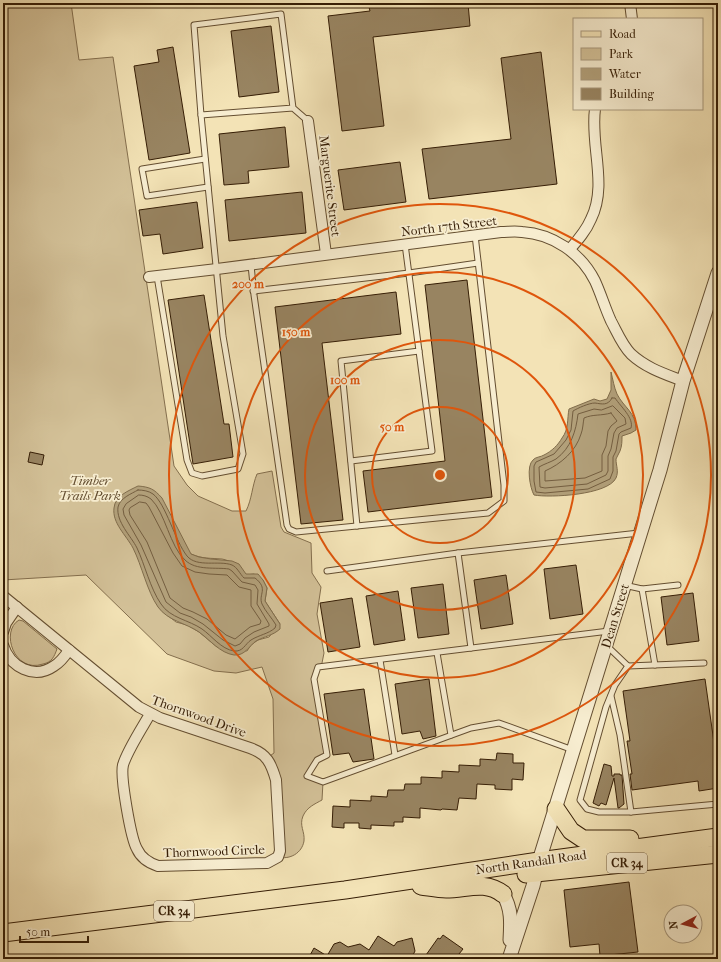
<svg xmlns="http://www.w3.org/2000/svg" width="721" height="962" viewBox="0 0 721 962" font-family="'IM FELL French Canon',serif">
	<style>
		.green { fill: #d3c198; stroke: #846f4e; fill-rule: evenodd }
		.water { fill: #b2a07a; stroke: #806c4b }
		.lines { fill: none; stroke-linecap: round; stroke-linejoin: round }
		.shore { stroke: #745e40; stroke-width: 1 }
		.building { fill: #988461; stroke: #351d05 }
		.service-casing { stroke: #644e31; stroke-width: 7 }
		.minor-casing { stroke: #644e31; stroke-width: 12 }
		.tertiary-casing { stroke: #644e31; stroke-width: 15 }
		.primary-casing { stroke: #351d05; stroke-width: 19 }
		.service { stroke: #f7edd0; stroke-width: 5 }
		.minor { stroke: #f7edd0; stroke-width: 10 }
		.tertiary { stroke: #f7edd0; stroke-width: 13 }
		.primary { stroke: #f3e3b6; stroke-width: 17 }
		.ring { fill: none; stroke: #df560c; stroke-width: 2 }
		.labels { text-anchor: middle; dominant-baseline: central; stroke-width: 3.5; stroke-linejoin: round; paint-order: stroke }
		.shield { fill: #f7edd0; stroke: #6f5b42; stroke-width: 1 }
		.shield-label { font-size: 12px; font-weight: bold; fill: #351d05 }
		.street-label { font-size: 13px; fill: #351d05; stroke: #f7edd0 }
		.park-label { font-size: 13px; font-style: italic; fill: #644e31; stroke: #f7edd0 }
		.centre { fill: #df560c; stroke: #f7edd0; stroke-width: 2 }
		.ring-label { font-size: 12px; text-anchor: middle; font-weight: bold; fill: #df560c; stroke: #f7edd0; stroke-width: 3.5; stroke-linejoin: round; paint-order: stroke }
	</style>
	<rect width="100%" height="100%" fill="#f3e3b6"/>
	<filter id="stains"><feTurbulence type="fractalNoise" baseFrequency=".005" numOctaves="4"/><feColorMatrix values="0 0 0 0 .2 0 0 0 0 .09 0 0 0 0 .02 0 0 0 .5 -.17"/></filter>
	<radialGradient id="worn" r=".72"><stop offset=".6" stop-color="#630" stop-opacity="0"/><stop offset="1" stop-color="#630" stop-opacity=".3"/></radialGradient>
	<g class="green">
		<path d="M3,3H71L79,60L113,57L174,466L187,485L198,496L232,511H246C252,499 252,486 257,474L272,471L281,527L284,532L311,543L312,573L321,587L317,614L324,653L322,663L318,667L314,679L327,755L317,760L307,776L323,782L322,800C315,804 307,807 303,816C299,826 305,831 304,841C302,853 290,860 278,857L276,780L267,758L274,753L273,699L262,667L236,673L214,671L167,654L86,575L3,580ZM191,554C202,559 211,558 222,559C230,560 242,569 246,575L254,574L263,580L267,588L265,601L280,624L269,637L258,640L251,645L247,651L217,647L199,632L187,625L176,622L167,615Z"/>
		<path d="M19,620L23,621L57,649C54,657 52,662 43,664C14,674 0,631 19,620Z"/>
	</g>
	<g class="water">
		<path d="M611,372C613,380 614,387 617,394C624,408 636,412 636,430L631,433L622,436C622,441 622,446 620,451C619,454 617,456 616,459C616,466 619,471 616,478C608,495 550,498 534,495C530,488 526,466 533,460C535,457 541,457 544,455C552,451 558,445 562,438C569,429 567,419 569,409L594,399L600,401L607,399L611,390Z"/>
		<path d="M138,486C150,487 154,489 162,498L191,554L199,557L211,559L232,561L239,564L246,574H258L263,580L267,588L265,601L280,624V629C272,636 265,636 256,641C249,646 245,656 234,655C220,653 210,640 199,632C186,623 168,621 158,607C147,591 142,566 133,548C126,535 112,523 114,508C115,496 128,491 138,486Z"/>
	</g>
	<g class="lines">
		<g class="shore">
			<path d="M612,398H615C621,407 634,418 631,428L621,432L619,434L616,451L613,457V471L610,479L588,489L545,493L536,492L534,481V466L536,462L554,454L566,440L571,430L573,411C578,408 589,403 595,403C602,404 608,406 612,398Z"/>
			<path d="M613,406L625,418L626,424L617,428L614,433L611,449L608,456V471L606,475L587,484L545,488L540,487L539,467C544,464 551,462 556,459C571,448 576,431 578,414L594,409L601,410Z"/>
			<path d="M611,413L617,421L611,426L608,431L606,446L602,455V471L585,478L545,481V471C561,464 576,451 581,434C583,429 583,423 584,418C593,414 601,416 611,413Z"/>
			<path d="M138,490C143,490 149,491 153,494C166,504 175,541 187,556C197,568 219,560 232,565C237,567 240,574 244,578H255C269,589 258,594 262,604C265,611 272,618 276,625L275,628C268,634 259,635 251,640C245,644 243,652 234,651C221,649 212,636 202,629C189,620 170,618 161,604C150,588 145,565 137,548C131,536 116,522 118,507C120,498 131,494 138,490Z"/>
			<path d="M139,495C143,495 147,496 151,499C165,512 170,547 185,560C196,571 216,567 229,569L232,571L242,582L255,585L258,590L257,604L269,624V626L254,632L245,638L240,644L235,646L223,640L203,624L191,617L180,613L166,602L141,545L124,515L123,509L126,504Z"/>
			<polygon points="140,502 146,503 149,507 173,553 182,566 195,572 209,574 227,575 239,587 251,590 251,606 261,621 260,624 250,627 235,639 226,635 207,619 193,612 183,608 170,598 147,542 130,515 129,510 130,508"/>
		</g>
	</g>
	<g class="building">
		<polygon points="368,3 468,3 470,26 373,37 384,126 342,131 328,16 370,11"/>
		<polygon points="271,26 279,92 239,97 231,31"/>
		<polygon points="173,47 190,153 149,160 134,66 159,62 157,50"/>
		<polygon points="541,52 557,184 429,199 422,149 511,139 501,58"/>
		<polygon points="285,127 289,167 248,171 249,183 224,185 219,134"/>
		<polygon points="400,162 406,202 344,210 338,170"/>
		<polygon points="302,192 306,233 229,241 225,200"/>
		<polygon points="197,202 203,248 163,254 160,234 143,236 139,210"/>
		<polygon points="467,280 492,497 368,512 363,471 445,461 425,285"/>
		<polygon points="396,292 401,334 322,343 343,520 301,524 275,307"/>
		<polygon points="204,295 224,424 229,424 233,457 193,464 168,300"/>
		<polygon points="30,452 44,455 42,465 28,462"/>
		<polygon points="576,565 583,614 550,619 544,569"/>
		<polygon points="506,575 513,624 481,629 474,580"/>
		<polygon points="443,584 449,634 418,638 411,588"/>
		<polygon points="398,591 405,640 374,645 366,596"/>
		<polygon points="693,593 699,641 667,645 661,597"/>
		<polygon points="352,598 360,647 328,652 320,603"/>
		<polygon points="429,679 436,736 423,739 420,731 402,734 395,684"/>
		<polygon points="705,679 718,771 718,788 699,791 698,781 632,790 630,774 632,774 627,741 630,741 623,691"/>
		<polygon points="364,689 374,759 353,762 349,753 333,755 324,694"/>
		<polygon points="497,753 513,754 513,763 524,763 523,780 512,779 512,790 495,789 495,785 477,784 476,799 459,798 457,810 442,809 441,810 420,808 420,818 403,817 403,822 394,822 394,826 371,825 371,829 359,828 359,823 344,823 344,828 332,827 333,806 350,807 350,800 371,801 371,796 387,797 388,790 404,790 405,784 421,784 421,777 442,778 442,771 459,772 459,765 480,766 480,759 496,760"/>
		<polygon points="604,764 611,766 612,776 614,776 614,774 620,774 620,775 622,775 624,804 619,808 618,808 614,778 606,805 601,803 599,806 593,803"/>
		<polygon points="629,882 638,952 600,956 599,944 570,947 564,890"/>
		<polygon points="443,935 463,949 455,959 432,959 426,955 438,938 440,939"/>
		<polygon points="378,936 394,946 397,942 412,938 415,951 411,959 393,958 308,959 314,948 327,956 334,944 340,942 348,947 360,944 369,950"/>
	</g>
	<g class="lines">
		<defs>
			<g id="service">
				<polyline points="293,108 281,14 194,25 201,115 293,108 308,121"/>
				<polyline points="205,159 142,169 147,196 208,187"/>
				<polyline points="251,265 254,295 287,525 289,529 296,532 488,513 504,501 504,485 475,235"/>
				<polyline points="157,276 187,460 192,473 202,476 238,469 243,454 223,336 201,115"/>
				<polyline points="253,291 409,273 478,263"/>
				<polyline points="351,461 432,451 419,351"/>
				<polyline points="357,526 341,361 419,351 405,244"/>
				<polyline points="327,571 458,553"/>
				<polyline points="624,585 642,589 655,665"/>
				<polyline points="642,589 678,585"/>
				<polyline points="607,646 628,666 704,663"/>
				<polyline points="471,648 458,553 639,533"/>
				<polyline points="437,653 451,735"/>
				<polyline points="380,660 395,755"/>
				<polyline points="628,666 615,685 606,707 580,800 587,809 599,812 631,812 718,804"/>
				<polyline points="611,696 620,735 631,812"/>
				<polyline points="573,750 499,723 471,728 323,782 307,776 317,760 327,755 314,679 318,667 609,631"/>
			</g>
			<g id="minor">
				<polyline points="630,3 632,19"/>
				<polyline points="308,121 326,254"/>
				<path d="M570,249C578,240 586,231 591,219C608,185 590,145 595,109"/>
				<path d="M149,277L217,269L501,232C508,232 515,231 522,232C553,234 581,253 595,281C601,294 605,308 611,321C617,332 622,345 631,354C646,368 665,374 683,381"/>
				<path d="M3,596L139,707L160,718L250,748C267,754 271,763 276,780L280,851L278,857L267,863L158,866C149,863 141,858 137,849C131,839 120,777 123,765C127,751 142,728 150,714"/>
				<polyline points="3,632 6,623 17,607"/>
				<path d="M3,645C10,667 34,680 54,666C61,662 65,656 69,650"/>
			</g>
			<g id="tertiary">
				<path d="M503,894C512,909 511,923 510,940"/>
				<polyline points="509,959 533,886 539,861 660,470 683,381 718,273"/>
			</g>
			<g id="primary">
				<polyline points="556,809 571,831 583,839 630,839"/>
				<polyline points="526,874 718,854"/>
				<path d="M421,886C429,887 438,889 446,889C467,889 485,880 503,894"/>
				<polyline points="3,933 345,890 539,861 718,837"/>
			</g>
		</defs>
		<use href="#service" class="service-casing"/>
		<use href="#minor" class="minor-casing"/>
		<use href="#tertiary" class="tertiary-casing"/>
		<use href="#primary" class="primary-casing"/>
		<use href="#service" class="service"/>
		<use href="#minor" class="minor"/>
		<use href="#tertiary" class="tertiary"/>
		<use href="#primary" class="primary"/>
	</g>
	<g class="ring">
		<circle cx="440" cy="475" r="68"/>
		<circle cx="440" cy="475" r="135"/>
		<circle cx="440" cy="475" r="203"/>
		<circle cx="440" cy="475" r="271"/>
	</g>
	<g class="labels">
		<g class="shield">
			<rect x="607" y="853" width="40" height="20" rx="3"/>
			<rect x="154" y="901" width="40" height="20" rx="3"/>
		</g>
		<g class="shield-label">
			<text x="627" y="863">CR 34</text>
			<text x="174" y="911">CR 34</text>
		</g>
		<g class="street-label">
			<text transform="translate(330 186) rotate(83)">Marguerite Street</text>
			<text transform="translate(449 226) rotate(-7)">North 17th Street</text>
			<text transform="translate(615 616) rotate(-73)">Dean Street</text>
			<text transform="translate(199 716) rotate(20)">Thornwood Drive</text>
			<text transform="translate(214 851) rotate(-2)">Thornwood Circle</text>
			<text transform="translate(531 862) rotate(-8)">North Randall Road</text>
		</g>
		<g class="park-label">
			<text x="90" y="480">Timber<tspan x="90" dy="15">Trails Park</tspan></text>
		</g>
	</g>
	<circle cx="440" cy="475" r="6" class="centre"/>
	<g class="ring-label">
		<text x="248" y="288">200 m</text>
		<text x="296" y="336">150 m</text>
		<text x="345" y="384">100 m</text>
		<text x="392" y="431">50 m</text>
	</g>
	<rect width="721" height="962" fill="none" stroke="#f3e3b6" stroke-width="16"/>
	<rect x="4" y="4" width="713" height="954" fill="none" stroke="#351d05" stroke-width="2"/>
	<rect x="8" y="8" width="705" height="946" fill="none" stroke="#351d05"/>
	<rect x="573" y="18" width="130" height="92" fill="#f7edd0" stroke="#a99a7f"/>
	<rect x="581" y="31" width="20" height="6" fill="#f3e3b6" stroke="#a99a7f"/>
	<text x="609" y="38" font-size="12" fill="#351d05">Road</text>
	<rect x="581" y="48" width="20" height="12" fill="#d3c198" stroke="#a99a7f"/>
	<text x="609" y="58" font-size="12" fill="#351d05">Park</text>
	<rect x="581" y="68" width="20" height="12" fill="#b2a07a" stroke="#a99a7f"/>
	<text x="609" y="78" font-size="12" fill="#351d05">Water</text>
	<rect x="581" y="88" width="20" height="12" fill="#988461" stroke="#a99a7f"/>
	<text x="609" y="98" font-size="12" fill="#351d05">Building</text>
	<g transform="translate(683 924) rotate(263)"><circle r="19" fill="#f7edd0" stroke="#a99a7f"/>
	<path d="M0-3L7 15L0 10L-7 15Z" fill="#8f2418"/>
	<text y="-6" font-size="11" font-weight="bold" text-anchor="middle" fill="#351d05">N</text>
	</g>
	<path d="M20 936v6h68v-6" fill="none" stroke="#351d05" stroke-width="2"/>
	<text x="26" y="936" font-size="12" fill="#351d05" stroke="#f7edd0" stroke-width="3" paint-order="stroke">50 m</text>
	<rect width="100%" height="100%" filter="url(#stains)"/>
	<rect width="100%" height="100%" fill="url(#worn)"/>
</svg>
